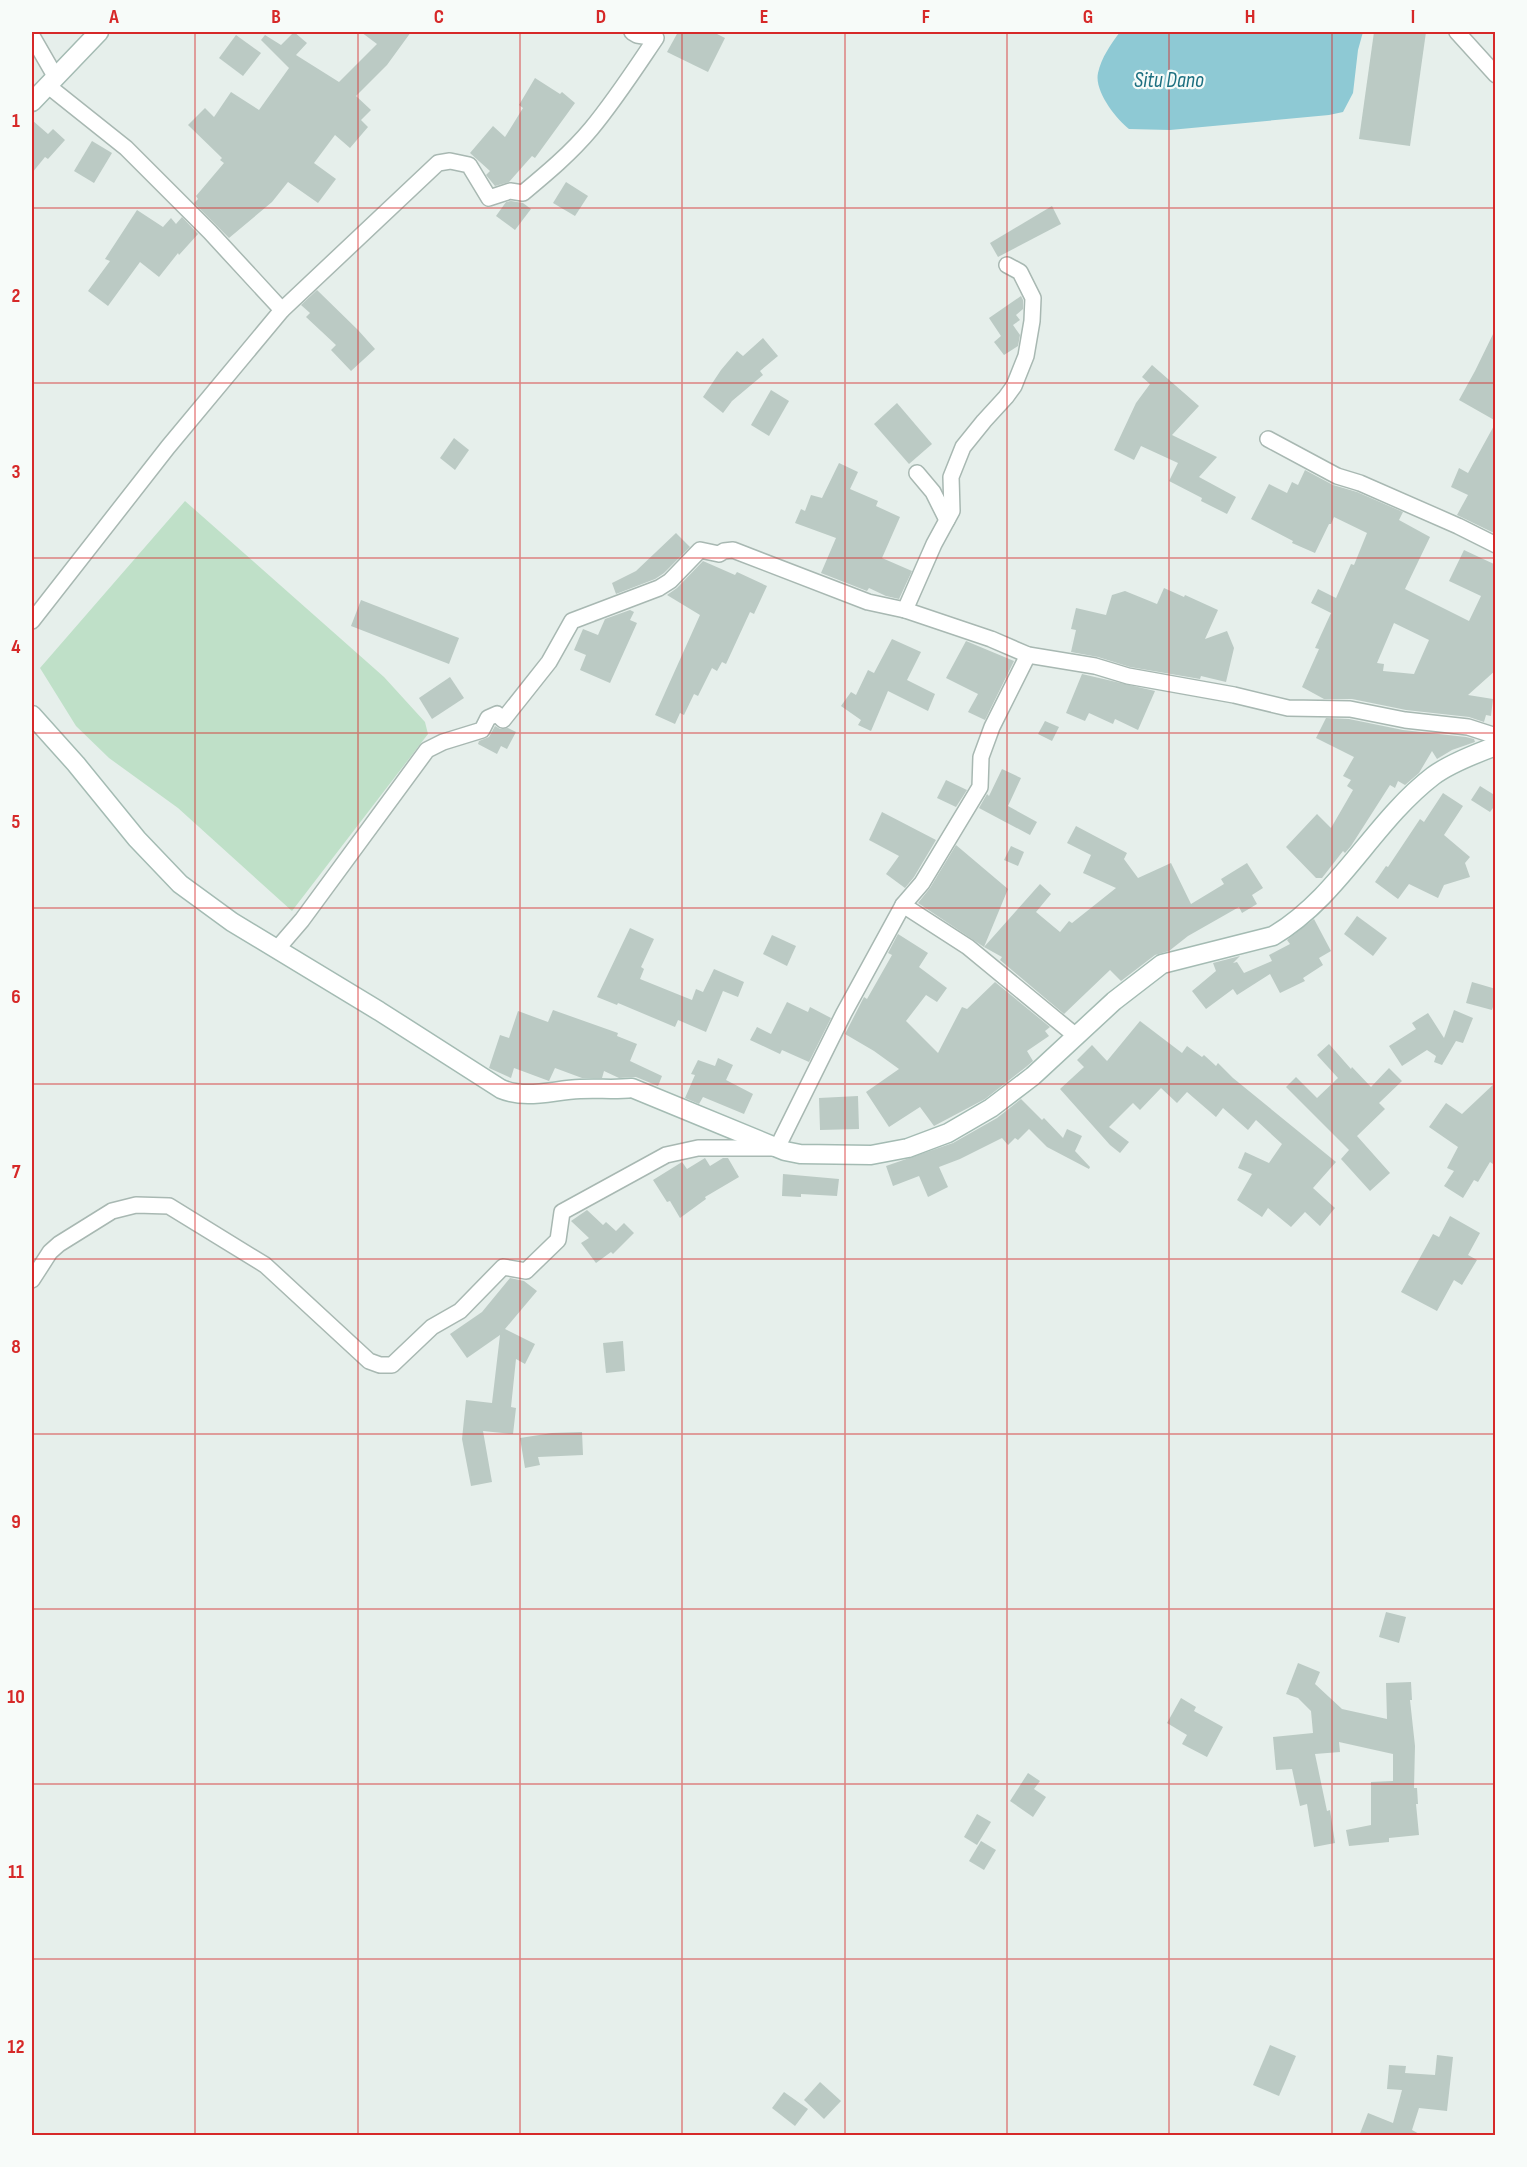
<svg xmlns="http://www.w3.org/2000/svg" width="1527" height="2167" viewBox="0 0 1527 2167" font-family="'Sofia Sans Condensed',sans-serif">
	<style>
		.green { fill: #bfe0c8 }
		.water { fill: #8ec9d4 }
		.building { fill: #bbcac4; fill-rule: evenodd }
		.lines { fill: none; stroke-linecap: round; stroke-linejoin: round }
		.street-casing { stroke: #a8b8b2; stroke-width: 18 }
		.secondary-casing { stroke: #a4bbb3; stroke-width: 21 }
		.street { stroke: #fff; stroke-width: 15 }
		.secondary { stroke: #fff; stroke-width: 18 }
		.grid { fill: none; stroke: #d62828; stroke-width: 1.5; stroke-opacity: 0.55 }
		.labels { text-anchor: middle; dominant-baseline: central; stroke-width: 4.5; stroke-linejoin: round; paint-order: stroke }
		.water-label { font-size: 22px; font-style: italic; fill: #1c6f80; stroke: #f7fbf9 }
		.neatline { fill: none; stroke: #d62828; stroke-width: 2 }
		.grid-label { font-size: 20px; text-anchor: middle; font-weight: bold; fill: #d62828 }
	</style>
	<rect width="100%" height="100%" fill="#e6efeb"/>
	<polygon class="green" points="185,501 384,677 425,722 428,734 292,911 178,808 109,758 76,726 40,668"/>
	<path class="water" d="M1120,32H1363L1358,50L1353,93L1343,112L1329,115L1170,130L1129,129C1116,119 1094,91 1098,73C1101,58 1111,44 1120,32Z"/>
	<g class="building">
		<polygon points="294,32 307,43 296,55 339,82 377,44 361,32 411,32 387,65 356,96 371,110 361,120 368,127 350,148 335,135 314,163 336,179 318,203 288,182 272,202 229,238 194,203 198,199 196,196 224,163 220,160 222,158 188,125 205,108 214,117 231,92 259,110 289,68 261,40 265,35 281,45"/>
		<polygon points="678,32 713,32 725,38 708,72 667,52"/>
		<polygon points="1374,32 1426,32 1410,146 1359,139"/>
		<polygon points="236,35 261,53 243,76 219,58"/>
		<polygon points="535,78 560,94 562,92 575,103 535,158 532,156 509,182 495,186 486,175 490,171 470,153 493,126 505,137 523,108 519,105"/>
		<polygon points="32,120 48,134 53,129 65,140 48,159 45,157 32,173"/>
		<polygon points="92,141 112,153 94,183 74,171"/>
		<polygon points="566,182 588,196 575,216 553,203"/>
		<polygon points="511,201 523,203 531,209 515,230 496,216 506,202"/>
		<polygon points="1052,206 1061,224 998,257 990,243"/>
		<polygon points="137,210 163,227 171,218 176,224 182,217 198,234 179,255 178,253 159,277 140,262 108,306 88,291 110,261 105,259"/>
		<polygon points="317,290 358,330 375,349 351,371 331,350 336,345 306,317 310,313 301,305"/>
		<polygon points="1021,296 1023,300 1023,309 1016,315 1020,320 1013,325 1020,335 1018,346 1004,355 994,342 1001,336 989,318"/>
		<polygon points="1496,328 1496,421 1459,400 1475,371"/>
		<polygon points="763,338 778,356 760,371 763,375 732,401 723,413 703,397 721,370 737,351 743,356"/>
		<polygon points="1152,365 1199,406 1172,435 1217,457 1199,477 1236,497 1227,514 1201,501 1202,498 1169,481 1178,463 1141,446 1134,460 1114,450 1136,403 1150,384 1142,377"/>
		<polygon points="771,390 789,401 769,436 751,425"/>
		<polygon points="897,403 932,444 909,464 874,424"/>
		<polygon points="1496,422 1496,534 1457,515 1468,495 1451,487 1459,468 1468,473"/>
		<polygon points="454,438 469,450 455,470 440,458"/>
		<polygon points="839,463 858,472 850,489 878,501 876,506 900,517 882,558 912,571 899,599 886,596 869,588 867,591 821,573 836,538 795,523 801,509 805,511 811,495 822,498"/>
		<path d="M1305,470L1333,485L1357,492L1403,512L1399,520L1430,537L1405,589L1469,621L1481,596L1449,581L1464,550L1496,565V670L1468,695L1493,699L1491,716L1486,715L1484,722L1469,717L1406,710L1352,699H1324L1302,687L1319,649L1315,648L1331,613L1311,603L1318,589L1336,598L1351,564L1354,565L1367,533L1334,517L1331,524H1329L1315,553L1292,543L1293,541L1251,519L1269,484L1287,493L1292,482L1298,485ZM1394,623L1429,640L1414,674L1383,671L1384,664L1377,663Z"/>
		<polygon points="676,533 690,547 664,573 655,579 616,594 612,583 636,571"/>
		<polygon points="703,561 735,575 737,572 767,586 754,614 750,612 726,664 722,662 717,671 712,668 698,696 694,694 684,715 680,713 675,724 655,715 700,615 667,595 677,588"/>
		<polygon points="1164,588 1184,597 1185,595 1218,610 1205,639 1227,631 1234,648 1226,682 1201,676 1200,679 1130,667 1098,657 1071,652 1076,630 1071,629 1076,608 1106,615 1112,595 1125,591 1157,604"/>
		<polygon points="361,600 459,638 449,664 351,626"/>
		<polygon points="630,610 634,612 630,620 637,623 610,683 580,670 586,655 574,650 583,629 598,635 605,619"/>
		<polygon points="892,639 921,652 907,680 935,694 928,711 888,691 871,731 858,725 861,720 841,706 851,692 856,695 868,670 874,673"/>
		<polygon points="966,641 1014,661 985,720 968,712 978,694 946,678"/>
		<polygon points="1082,674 1155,691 1138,730 1115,719 1113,724 1089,713 1085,721 1066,713"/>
		<polygon points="450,677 464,698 432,719 419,698"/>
		<polygon points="1326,718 1349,719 1403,730 1466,737 1474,739 1475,742 1452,750 1437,759 1432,751 1419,773 1405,785 1398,781 1395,788 1390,785 1351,846 1345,853 1343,851 1322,878 1316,878 1286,847 1317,814 1331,828 1353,790 1347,786 1351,780 1343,776 1354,757 1316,738"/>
		<polygon points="1045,721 1059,727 1052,741 1038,734"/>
		<polygon points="495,726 500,729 508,728 516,732 507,749 501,746 497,754 478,744 479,741 489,737"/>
		<polygon points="1002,769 1021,778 1008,806 1037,822 1030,835 979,808 987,794 989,796"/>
		<polygon points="946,780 967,790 956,807 937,798"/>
		<polygon points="1480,786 1496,796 1496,804 1490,812 1471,800"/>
		<polygon points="1443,793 1463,806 1444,835 1470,857 1465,863 1470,877 1444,885 1438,898 1409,884 1398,899 1375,882 1386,866 1388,867 1420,819 1424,822"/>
		<polygon points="882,812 936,840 914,877 905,888 886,874 899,856 869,840"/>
		<polygon points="1076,826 1127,853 1124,859 1138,878 1171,863 1191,904 1224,884 1221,879 1247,863 1263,888 1252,895 1257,904 1242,913 1239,907 1188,936 1169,951 1155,955 1121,981 1110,970 1064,1014 1000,960 1002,957 984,947 1040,884 1051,894 1036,912 1060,932 1069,921 1072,923 1116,888 1083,873 1091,855 1067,843"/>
		<polygon points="956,845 1008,889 984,947 918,903 930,888"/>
		<polygon points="1011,846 1024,852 1018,866 1004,860"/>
		<polygon points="1357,916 1387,938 1373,956 1344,934"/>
		<polygon points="1314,919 1331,951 1319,958 1323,965 1303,978 1305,981 1280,993 1270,974 1237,995 1233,989 1206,1009 1192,991 1216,971 1213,963 1240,956 1233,963 1237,962 1244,973 1272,961 1269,955 1290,944 1287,940"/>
		<polygon points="630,928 654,939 641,967 644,969 640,979 692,1000 696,989 703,992 714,969 744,982 738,997 723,991 706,1032 678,1020 675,1027 618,1003 617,1005 597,997"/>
		<polygon points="898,934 928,953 919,967 947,988 937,1002 926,995 906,1021 938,1053 962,1007 967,1009 995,982 1050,1027 1045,1031 1049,1036 1027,1051 1033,1061 1026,1067 985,1099 934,1126 920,1107 889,1127 866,1092 899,1069 874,1051 845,1034 864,997 867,999 892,955 888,953"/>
		<polygon points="772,935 796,946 787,966 763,954"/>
		<polygon points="1472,982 1496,989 1496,998 1492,1010 1466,1003"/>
		<polygon points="787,1002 808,1012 810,1007 831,1018 809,1062 782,1050 780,1054 750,1040 757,1027 771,1034"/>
		<polygon points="553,1010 618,1033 617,1036 637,1044 630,1061 662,1076 658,1086 636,1077 619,1078 604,1071 602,1078 582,1078 555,1068 549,1081 514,1068 511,1078 489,1068 500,1035 509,1038 518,1011 548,1022"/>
		<polygon points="1454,1010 1473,1018 1463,1043 1456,1041 1442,1065 1434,1062 1436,1056 1427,1050 1402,1066 1389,1046 1416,1029 1412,1023 1428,1013 1444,1038"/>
		<polygon points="1140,1021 1182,1053 1187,1046 1202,1057 1204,1055 1216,1066 1218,1063 1233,1078 1336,1162 1313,1188 1335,1208 1320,1226 1305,1212 1291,1227 1268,1208 1262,1217 1237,1200 1252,1174 1238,1168 1245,1152 1269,1163 1282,1144 1256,1120 1248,1130 1223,1108 1216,1117 1187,1092 1177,1103 1161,1088 1140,1110 1133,1103 1109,1127 1129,1142 1120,1153 1110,1145 1060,1089 1084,1067 1077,1060 1092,1045 1107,1061"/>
		<polygon points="1329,1044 1351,1069 1352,1067 1371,1087 1389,1068 1402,1081 1379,1103 1385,1109 1357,1136 1390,1173 1370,1191 1341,1159 1349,1150 1286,1087 1296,1077 1317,1098 1338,1078 1317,1055"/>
		<polygon points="718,1058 733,1065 726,1080 753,1094 744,1114 703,1097 699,1104 685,1098 695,1075 691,1074 698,1060 715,1066"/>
		<polygon points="1496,1082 1496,1166 1490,1162 1478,1182 1474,1180 1463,1198 1444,1186 1454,1171 1447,1168 1458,1147 1429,1127 1446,1103 1462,1114"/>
		<polygon points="858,1096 859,1129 820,1130 819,1098"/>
		<polygon points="1021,1099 1042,1120 1044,1118 1063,1138 1067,1129 1082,1136 1075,1151 1090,1167 1089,1169 1047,1147 1029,1129 1018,1140 1015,1138 1008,1145 1002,1138 960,1159 939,1167 948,1187 928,1197 919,1176 893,1186 886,1166 953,1143 997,1118"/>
		<polygon points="705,1158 710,1166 723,1158 728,1158 739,1177 705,1197 706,1199 680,1218 670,1201 667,1202 653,1180 682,1162 687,1169"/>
		<polygon points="783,1174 839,1179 837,1196 801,1194 801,1197 782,1196"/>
		<polygon points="587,1210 603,1225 606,1222 616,1231 624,1223 634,1233 613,1254 611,1252 596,1263 581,1243 589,1238 571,1221"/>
		<polygon points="1450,1216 1480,1233 1468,1255 1477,1260 1462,1285 1454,1280 1437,1311 1401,1292 1433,1234 1439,1237"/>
		<polygon points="510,1278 524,1281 537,1291 505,1329 535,1344 525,1364 516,1359 511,1407 516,1408 513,1434 483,1431 492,1482 471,1486 462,1439 466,1400 492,1403 500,1335 467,1358 450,1334 482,1312"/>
		<polygon points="623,1341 625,1371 606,1373 603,1343"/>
		<polygon points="582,1432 583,1455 538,1457 540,1465 525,1468 520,1438 552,1433"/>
		<polygon points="1386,1612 1406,1617 1399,1643 1379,1637"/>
		<polygon points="1298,1663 1320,1672 1315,1684 1342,1709 1387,1719 1386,1683 1411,1682 1412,1700 1410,1700 1415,1746 1414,1788 1417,1788 1418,1804 1416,1804 1419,1835 1389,1838 1389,1842 1349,1846 1346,1830 1371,1825 1371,1782 1393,1781 1393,1754 1339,1742 1340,1752 1315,1754 1327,1811 1330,1810 1335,1843 1314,1847 1307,1804 1300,1806 1292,1769 1276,1770 1273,1737 1313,1733 1311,1711 1298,1698 1286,1694"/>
		<polygon points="1181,1698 1196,1707 1194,1711 1223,1727 1207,1757 1182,1744 1187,1735 1167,1723"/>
		<polygon points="1028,1773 1040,1781 1034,1789 1046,1797 1033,1817 1010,1801"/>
		<polygon points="977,1814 991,1822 977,1845 964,1837"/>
		<polygon points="981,1841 996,1850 984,1870 969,1861"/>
		<polygon points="1270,2045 1296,2056 1279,2096 1253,2085"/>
		<polygon points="1437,2055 1453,2057 1447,2111 1419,2108 1412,2130 1423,2136 1359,2136 1368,2113 1393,2123 1402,2090 1387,2089 1389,2065 1406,2066 1405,2073 1435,2075"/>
		<polygon points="820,2082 841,2101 824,2119 804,2100"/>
		<polygon points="784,2092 808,2109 795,2126 772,2108"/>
	</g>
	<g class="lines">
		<defs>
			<g id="street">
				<polyline points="1457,32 1496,75"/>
				<polyline points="32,36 55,76"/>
				<polyline points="47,85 126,148 210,232 282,310"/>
				<polyline points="1268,439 1337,476 1360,483 1458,526 1496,545"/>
				<polyline points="917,473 933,492 947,520"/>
				<polyline points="905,610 934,544 952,511 951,477 963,447 984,421 1006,397 1014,386 1026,356 1032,321 1033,298 1020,272 1007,265"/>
				<path d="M32,621L168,447L282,310L438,163L450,161L469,165L489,198L510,191L523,193C547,173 571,153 591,129C615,100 635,69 656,38L637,35L632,32"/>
				<polyline points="903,905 968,947 1076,1036"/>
				<polyline points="277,949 302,920 427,750 443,742 482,730 488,718 497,714 503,720 549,662 572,621 659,588 670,581 700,550 719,554 724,551 733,550 868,602 905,610 991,639 1028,655 1095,666 1128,676 1234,695 1288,708 1350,709 1405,720 1468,727 1496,736"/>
				<polyline points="32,1280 50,1252 59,1244 112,1211 136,1205 169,1206 265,1265 369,1361 380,1365 392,1365 432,1327 460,1311 503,1267 526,1271 558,1240 562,1212 666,1155 698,1148 777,1148 844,1013 903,905 922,883 980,787 981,757 992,727 1028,655"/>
			</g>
			<g id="secondary">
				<polyline points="32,102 99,32"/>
				<path d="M32,715L76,764L137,839L180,884L232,922L379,1011L501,1089C527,1100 553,1090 580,1089C598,1088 615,1090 632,1088L785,1151L800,1154L871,1155L908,1148L948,1133L991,1108L1033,1076L1114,1001L1162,964L1273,936C1339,897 1373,822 1433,776C1449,764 1477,753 1496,746"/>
			</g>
		</defs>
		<use href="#street" class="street-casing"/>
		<use href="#secondary" class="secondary-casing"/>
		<use href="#street" class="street"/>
		<use href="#secondary" class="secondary"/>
	</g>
	<path class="grid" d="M195,32V2136M358,32V2136M520,32V2136M682,32V2136M845,32V2136M1007,32V2136M1169,32V2136M1332,32V2136M32,208H1496M32,383H1496M32,558H1496M32,733H1496M32,908H1496M32,1084H1496M32,1259H1496M32,1434H1496M32,1609H1496M32,1784H1496M32,1959H1496"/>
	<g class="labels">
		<g class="water-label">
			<text x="1169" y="80">Situ Dano</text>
		</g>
	</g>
	<rect width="1527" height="2167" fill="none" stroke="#f7fbf9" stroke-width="66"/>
	<rect x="33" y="33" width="1461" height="2101" class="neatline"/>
	<g class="grid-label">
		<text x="114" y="23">A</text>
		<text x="276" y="23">B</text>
		<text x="439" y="23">C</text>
		<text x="601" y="23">D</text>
		<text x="764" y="23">E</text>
		<text x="926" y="23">F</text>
		<text x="1088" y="23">G</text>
		<text x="1250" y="23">H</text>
		<text x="1413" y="23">I</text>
		<text x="16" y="127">1</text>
		<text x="16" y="302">2</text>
		<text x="16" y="478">3</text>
		<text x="16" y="653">4</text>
		<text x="16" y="828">5</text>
		<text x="16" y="1003">6</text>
		<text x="16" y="1178">7</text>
		<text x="16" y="1353">8</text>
		<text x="16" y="1528">9</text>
		<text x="16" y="1703">10</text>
		<text x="16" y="1878">11</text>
		<text x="16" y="2053">12</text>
	</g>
</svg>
